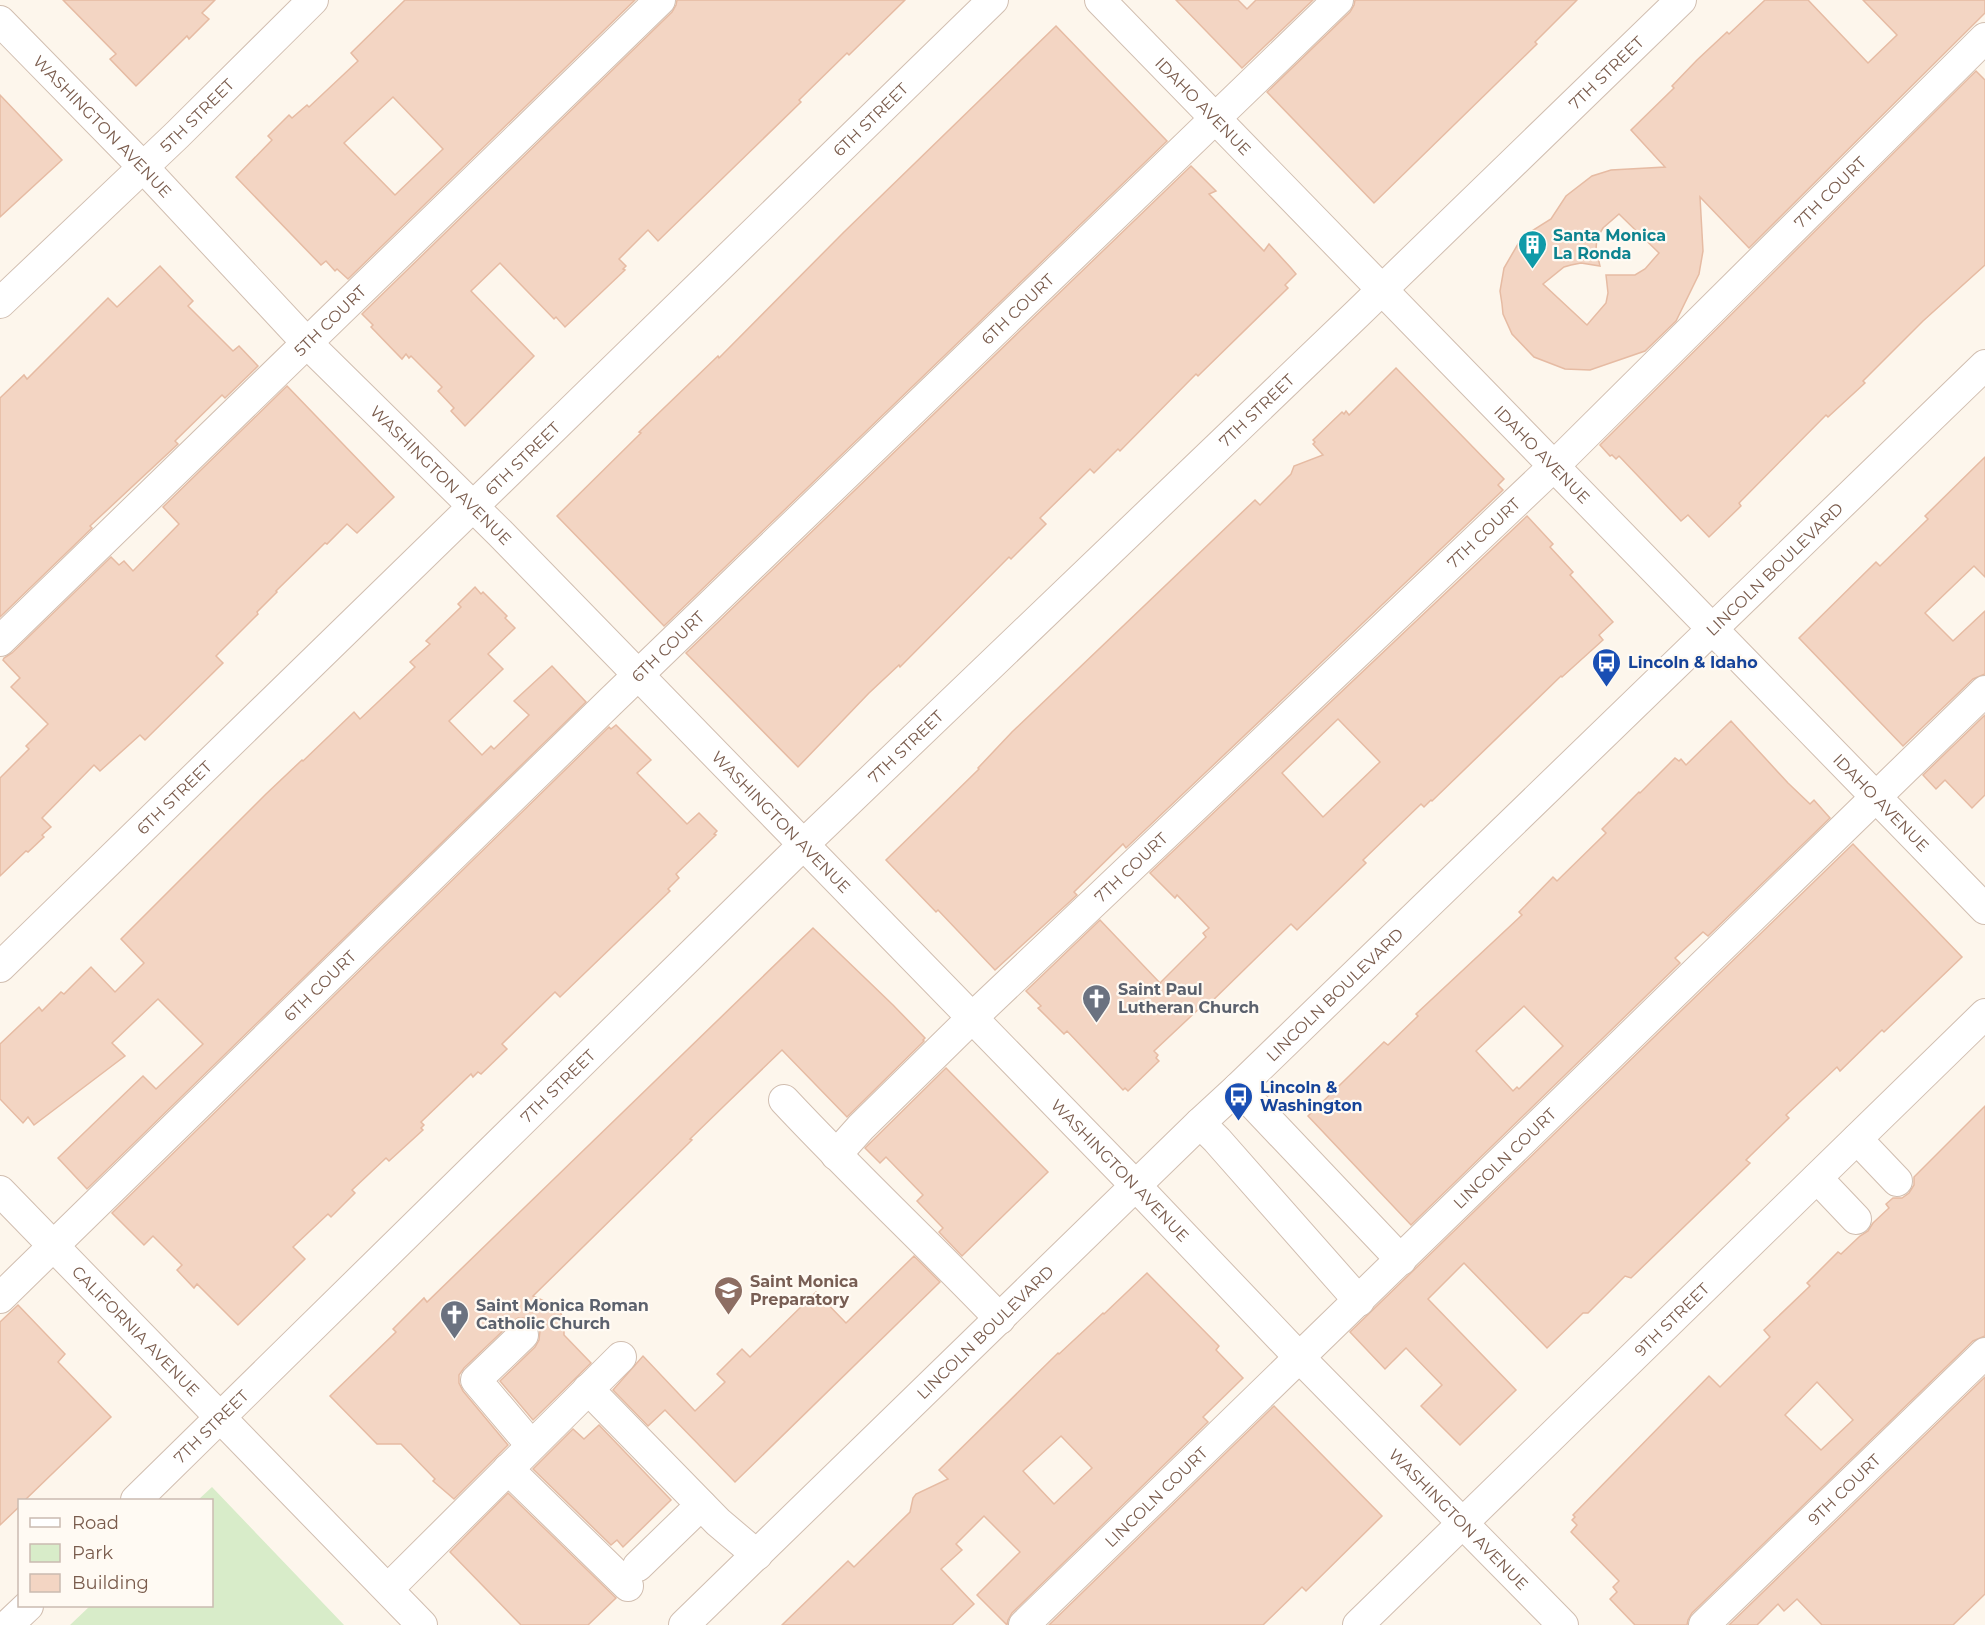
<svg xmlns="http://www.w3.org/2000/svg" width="1985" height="1625" viewBox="0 0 1985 1625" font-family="Montserrat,sans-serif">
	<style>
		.green { fill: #d8ecc9 }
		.building { fill: #f3d5c3; stroke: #e6bba3; stroke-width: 1.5; fill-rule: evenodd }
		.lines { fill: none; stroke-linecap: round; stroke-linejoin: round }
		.minor-casing { stroke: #d1beb0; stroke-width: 32 }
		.minor { stroke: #fff; stroke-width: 30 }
		.labels { text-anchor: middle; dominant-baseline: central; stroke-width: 4.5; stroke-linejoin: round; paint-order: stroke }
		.street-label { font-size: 16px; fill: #7a5c4d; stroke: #fffaf3 }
		.culture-label { font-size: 16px; font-weight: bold; fill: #0d838f; stroke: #fffaf3; text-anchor: start }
		.transit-label { font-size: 16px; font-weight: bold; fill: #164399; stroke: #fffaf3; text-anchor: start }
		.worship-label { font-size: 16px; font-weight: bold; fill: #5b616d; stroke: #fffaf3; text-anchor: start }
		.education-label { font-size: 16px; font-weight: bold; fill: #785e54; stroke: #fffaf3; text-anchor: start }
	</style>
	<rect width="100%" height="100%" fill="#fdf6ec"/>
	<polygon class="green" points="212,1487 344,1625 70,1625 90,1606 212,1606 212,1500 198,1500"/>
	<g class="building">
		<polygon points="63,0 215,0 202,13 209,19 189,39 187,36 136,86 110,59 116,54"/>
		<path d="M405,0H635L348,279L337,269L335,271L326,261L321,265L236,177L272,140L268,136L289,115L292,118L307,105L309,107L358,61L351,53ZM393,97L443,149L395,195L344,143Z"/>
		<polygon points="677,0 905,0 849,55 847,53 799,100 801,102 658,241 648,230 619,259 626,266 623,269 625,270 565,327 556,317 554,319 500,263 471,291 534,356 465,426 451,411 454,408 438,391 442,387 411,356 409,358 406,354 402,359 371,327 373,325 362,314 672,12 676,5"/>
		<polygon points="1176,0 1238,0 1247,9 1256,0 1313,0 1242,68"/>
		<polygon points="1355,0 1577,0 1535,42 1537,44 1374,203 1267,92 1350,12 1354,5"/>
		<path d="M1765,0H1808L1868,63L1897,35L1863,0H1985V13L1749,248L1700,197L1703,251L1699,274L1676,321L1645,351L1590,370L1565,369L1534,357L1512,334L1503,314L1502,304L1500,291L1504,268L1518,244L1530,232L1551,219L1566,196L1592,176L1611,170L1665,167L1631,130L1674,88L1672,86L1697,60L1727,32L1729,34ZM1619,214L1659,253L1645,269L1635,275H1606L1608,293L1606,303L1587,325L1543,284L1564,267L1571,265L1581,263L1600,266L1596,249L1597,238L1603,228Z"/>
		<polygon points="1056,26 1167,141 664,626 557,516 641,433 639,432 718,356 719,358 843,233"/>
		<polygon points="1976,71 1985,80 1985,265 1923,321 1863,381 1865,383 1828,417 1826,415 1739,503 1741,506 1709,537 1688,515 1681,521 1619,456 1616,459 1612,455 1610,456 1600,445"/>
		<polygon points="0,95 62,160 0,217"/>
		<polygon points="1191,166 1216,191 1209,194 1264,251 1269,244 1291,268 1296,274 1285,285 1288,288 1198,376 1196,374 1120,451 1118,449 1094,473 1090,469 1040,518 1046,524 1011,559 1009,557 900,667 899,665 869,693 798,767 686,653"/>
		<polygon points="160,266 193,301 188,306 233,351 239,346 258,366 225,398 222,395 175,441 178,444 90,526 92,528 0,617 0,398 24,375 27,379 108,298 117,307"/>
		<polygon points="1396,368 1504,479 1498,485 1503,490 1126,848 1123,844 1074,892 1077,895 995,970 938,910 936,912 886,860 979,769 978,768 1012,732 1255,500 1260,505 1291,474 1294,466 1323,455 1313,444 1315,442 1313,440 1342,412 1344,414 1346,411 1349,415"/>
		<polygon points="287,386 394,497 357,533 347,524 327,544 325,543 276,591 277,592 257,612 258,614 216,656 223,663 145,740 140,735 100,771 94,765 42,818 51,827 42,835 44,837 28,852 26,851 0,876 0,778 29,749 26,746 48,724 11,687 20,678 3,660 4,658 12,653 111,557 119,565 124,561 133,571 179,524 163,507"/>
		<polygon points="1985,457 1985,577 1974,566 1925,613 1953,641 1985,611 1985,674 1973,679 1903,746 1799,638 1876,562 1880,566 1928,519 1925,516"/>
		<path d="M1527,516L1553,544L1550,547L1573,572L1570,575L1613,622L1599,635L1603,640L1562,677L1561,676L1432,801L1431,800L1424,807L1421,804L1363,860L1366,863L1297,930L1291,924L1207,1006L1204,1004L1154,1051L1158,1055L1156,1058L1159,1061L1128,1091L1125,1088L1123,1090L1067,1031L1064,1034L1038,1008L1041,1006L1026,991L1100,920L1160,983L1206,937L1203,933L1209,928L1177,895L1175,898L1150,873ZM1338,719L1380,762L1323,817L1282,773Z"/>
		<polygon points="475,587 481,594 483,592 507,616 505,618 515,628 488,654 503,669 449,721 482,755 491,746 494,749 529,715 514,701 552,666 586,702 87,1189 58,1158 143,1076 156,1089 203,1044 158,999 112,1043 125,1056 34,1125 28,1117 23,1123 0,1099 0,1044 39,1007 42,1011 61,992 64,994 91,967 115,992 144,963 121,939 266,794 302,760 303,761 354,712 360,719 415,667 410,662 430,644 426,641 461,607 458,604"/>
		<polygon points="1985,715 1985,795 1972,808 1945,780 1936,789 1923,775"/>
		<path d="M1731,721L1788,783L1810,804L1814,800L1830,818L1708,936L1703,932L1675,958L1680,963L1411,1225L1308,1116L1384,1042L1388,1045L1418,1016L1416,1014L1522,915L1519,912L1553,877L1557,881L1606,833L1602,829L1639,792L1640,793L1675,758L1679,761L1681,759L1686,765ZM1524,1006L1563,1046L1519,1089L1517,1087L1513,1091L1476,1051Z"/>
		<polygon points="616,725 651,760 637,773 687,824 699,813 717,831 714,834 716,835 676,874 679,878 668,889 670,891 560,997 555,992 502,1044 507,1049 481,1074 478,1072 473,1077 471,1074 421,1122 424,1125 421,1128 423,1130 389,1161 386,1158 352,1190 355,1193 331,1217 328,1214 293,1247 305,1259 238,1325 197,1284 194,1288 177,1270 182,1265 153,1236 144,1245 112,1213 609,727 611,729"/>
		<polygon points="1853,844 1962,957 1884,1032 1882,1030 1840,1071 1837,1067 1786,1115 1789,1118 1746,1160 1750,1163 1631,1278 1625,1276 1588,1313 1583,1313 1547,1348 1464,1263 1428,1299 1516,1390 1460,1445 1421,1406 1442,1385 1406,1348 1385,1369 1350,1332"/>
		<polygon points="813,928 893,1005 925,1038 923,1040 924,1041 847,1117 782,1050 725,1105 690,1139 692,1140 533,1296 555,1306 560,1311 564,1321 564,1335 591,1363 533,1420 500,1381 535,1347 539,1340 540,1331 535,1323 527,1318 518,1318 512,1322 464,1368 459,1375 459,1383 463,1391 508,1445 454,1499 433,1481 435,1479 401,1444 377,1444 330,1396 396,1332 393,1329 424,1298 427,1302"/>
		<polygon points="946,1068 1048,1172 962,1256 939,1232 943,1228 917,1201 923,1195 886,1157 880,1163 865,1148"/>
		<path d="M1985,1106V1336L1973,1341L1692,1613L1688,1620L1687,1625H1635L1610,1599L1617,1592L1613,1587L1619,1581L1571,1532L1577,1525L1572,1520L1575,1517L1573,1515L1709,1376L1720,1387L1770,1337L1764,1330L1810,1286L1807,1283L1838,1252L1841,1254L1860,1236L1868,1231L1873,1223L1889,1208L1886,1204L1893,1198H1902L1909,1193L1914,1185V1177ZM1817,1382L1853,1420L1821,1450L1785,1415Z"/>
		<polygon points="914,1256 940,1282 735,1482 665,1410 648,1426 613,1390 643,1356 695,1411 725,1382 717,1374 742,1349 750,1357 816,1292 846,1323"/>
		<path d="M1147,1273L1219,1346L1216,1350L1243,1378L1203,1417L1208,1422L1012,1613L1008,1620L1007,1625L977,1595L1020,1552L984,1516L956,1544L962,1550L941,1569L974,1604L952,1625H782L848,1561L854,1567L910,1512L913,1498L916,1494L948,1479L939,1470L1058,1353L1059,1354L1103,1313L1104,1314ZM1061,1436L1092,1468L1054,1504L1023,1471Z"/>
		<polygon points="18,1305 65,1354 58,1362 111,1417 25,1500 20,1500 20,1506 0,1525 0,1322"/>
		<polygon points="1985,1377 1985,1594 1953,1625 1822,1625 1797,1599 1784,1611 1778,1604 1757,1625 1729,1625"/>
		<polygon points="1274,1406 1382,1516 1306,1591 1302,1587 1263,1625 1049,1625"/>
		<polygon points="599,1425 671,1500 623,1547 617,1540 611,1545 533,1469 573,1429 584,1439"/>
		<polygon points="508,1493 616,1598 588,1625 521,1625 450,1552"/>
	</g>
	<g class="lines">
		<defs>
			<g id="minor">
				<path id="s1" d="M1100,0L1985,909"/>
				<path id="s2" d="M0,21L143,167L307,343L500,533L1136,1186L1298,1356L1563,1625"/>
				<path id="s3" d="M0,303L177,135L313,0"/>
				<path id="s4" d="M0,641L660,0"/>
				<path id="s5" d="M0,967L993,0"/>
				<polyline points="1238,1088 1401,1260"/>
				<path d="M784,1100C854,1175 929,1245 1000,1319"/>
				<polyline points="1200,1123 1217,1140 1359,1301"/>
				<polyline points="1857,1139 1897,1181"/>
				<path id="s6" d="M836,1155L861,1127L972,1018L1554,466L1985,38"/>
				<polyline points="1817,1178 1856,1219"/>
				<path id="s7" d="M0,1191L422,1625"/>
				<path id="s8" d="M0,1298L609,703L1338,0"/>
				<polyline points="523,1335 476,1380 531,1445"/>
				<polyline points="588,1389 718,1522 757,1555"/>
				<polyline points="508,1469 628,1586"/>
				<path id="s9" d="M136,1500L804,844L1358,313L1681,0"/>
				<polyline points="638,1566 701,1505"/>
				<polyline points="388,1589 621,1357"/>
				<polyline points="8,1625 28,1606"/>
				<path id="s10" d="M684,1625L1200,1123L1238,1088L1985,365"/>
				<path id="s11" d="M1024,1625L1985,691"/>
				<path id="s12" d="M1358,1625L1985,1014"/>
				<path id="s13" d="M1704,1625L1985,1353"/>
			</g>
		</defs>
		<use href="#minor" class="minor-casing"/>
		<use href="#minor" class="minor"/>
	</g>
	<defs>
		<symbol id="building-pin" viewBox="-11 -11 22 30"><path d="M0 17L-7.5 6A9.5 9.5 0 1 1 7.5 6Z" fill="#0f9aa8" stroke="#fffaf3"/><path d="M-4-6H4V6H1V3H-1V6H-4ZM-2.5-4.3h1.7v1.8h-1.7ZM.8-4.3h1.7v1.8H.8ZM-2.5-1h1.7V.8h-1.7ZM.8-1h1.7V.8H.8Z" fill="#fff"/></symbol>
		<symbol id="bus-pin" viewBox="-11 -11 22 30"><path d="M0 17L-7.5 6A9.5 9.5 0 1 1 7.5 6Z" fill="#1a4fb4" stroke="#fffaf3"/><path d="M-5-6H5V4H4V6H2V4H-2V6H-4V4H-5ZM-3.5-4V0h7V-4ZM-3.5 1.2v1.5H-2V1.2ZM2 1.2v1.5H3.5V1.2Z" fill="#fff"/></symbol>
		<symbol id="church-pin" viewBox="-11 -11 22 30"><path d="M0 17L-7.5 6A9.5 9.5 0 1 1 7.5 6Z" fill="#6b7280" stroke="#fffaf3"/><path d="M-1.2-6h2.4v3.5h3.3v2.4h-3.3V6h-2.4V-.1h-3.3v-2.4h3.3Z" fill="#fff"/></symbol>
		<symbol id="school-pin" viewBox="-11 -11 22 30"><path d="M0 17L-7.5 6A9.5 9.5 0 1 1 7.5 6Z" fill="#8d6e63" stroke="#fffaf3"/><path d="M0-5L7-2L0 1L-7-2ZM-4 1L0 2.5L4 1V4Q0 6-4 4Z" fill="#fff"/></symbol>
	</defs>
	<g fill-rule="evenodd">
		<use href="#building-pin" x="1516" y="228" width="33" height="45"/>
		<use href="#bus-pin" x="1590" y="646" width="33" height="45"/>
		<use href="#church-pin" x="1080" y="982" width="33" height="45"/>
		<use href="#bus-pin" x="1222" y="1080" width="33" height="45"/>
		<use href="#school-pin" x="712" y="1274" width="33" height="45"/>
		<use href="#church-pin" x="438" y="1298" width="33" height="45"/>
	</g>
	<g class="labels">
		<g class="street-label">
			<text stroke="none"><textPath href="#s9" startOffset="2049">7TH STREET</textPath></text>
			<text stroke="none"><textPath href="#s1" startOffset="148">IDAHO AVENUE</textPath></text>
			<text stroke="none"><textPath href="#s3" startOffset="272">5TH STREET</textPath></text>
			<text stroke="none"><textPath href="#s5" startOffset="1215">6TH STREET</textPath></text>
			<text stroke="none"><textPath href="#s2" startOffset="147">WASHINGTON AVENUE</textPath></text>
			<text stroke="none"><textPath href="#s6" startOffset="1384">7TH COURT</textPath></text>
			<text stroke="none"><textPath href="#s8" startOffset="1419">6TH COURT</textPath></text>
			<text stroke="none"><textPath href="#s4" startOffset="460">5TH COURT</textPath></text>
			<text stroke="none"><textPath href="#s9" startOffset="1563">7TH STREET</textPath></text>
			<text stroke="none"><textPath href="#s1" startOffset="634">IDAHO AVENUE</textPath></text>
			<text stroke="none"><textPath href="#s5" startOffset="729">6TH STREET</textPath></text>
			<text stroke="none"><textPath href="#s2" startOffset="633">WASHINGTON AVENUE</textPath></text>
			<text stroke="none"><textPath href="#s6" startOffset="898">7TH COURT</textPath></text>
			<text stroke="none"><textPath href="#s10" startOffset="1518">LINCOLN BOULEVARD</textPath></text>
			<text stroke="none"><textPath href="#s8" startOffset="933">6TH COURT</textPath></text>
			<text stroke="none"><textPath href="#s9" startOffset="1077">7TH STREET</textPath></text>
			<text stroke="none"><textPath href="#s5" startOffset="243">6TH STREET</textPath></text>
			<text stroke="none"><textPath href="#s1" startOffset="1120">IDAHO AVENUE</textPath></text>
			<text stroke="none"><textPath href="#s2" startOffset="1119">WASHINGTON AVENUE</textPath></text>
			<text stroke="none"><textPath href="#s6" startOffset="412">7TH COURT</textPath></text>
			<text stroke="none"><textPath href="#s8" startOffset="447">6TH COURT</textPath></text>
			<text stroke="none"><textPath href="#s10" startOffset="906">LINCOLN BOULEVARD</textPath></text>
			<text stroke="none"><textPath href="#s9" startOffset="591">7TH STREET</textPath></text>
			<text stroke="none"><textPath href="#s11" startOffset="670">LINCOLN COURT</textPath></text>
			<text stroke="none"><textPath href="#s2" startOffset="1605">WASHINGTON AVENUE</textPath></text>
			<text stroke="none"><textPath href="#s12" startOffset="438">9TH STREET</textPath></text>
			<text stroke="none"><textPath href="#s7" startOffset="195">CALIFORNIA AVENUE</textPath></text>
			<text stroke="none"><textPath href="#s10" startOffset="420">LINCOLN BOULEVARD</textPath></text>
			<text stroke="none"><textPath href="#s9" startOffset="105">7TH STREET</textPath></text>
			<text stroke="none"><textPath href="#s13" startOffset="195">9TH COURT</textPath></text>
			<text stroke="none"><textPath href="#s11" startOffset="184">LINCOLN COURT</textPath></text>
			<text stroke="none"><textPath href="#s2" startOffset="2091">WASHINGTON AVENUE</textPath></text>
		</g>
		<g class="culture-label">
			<text x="1553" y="235">Santa Monica<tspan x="1553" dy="18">La Ronda</tspan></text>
		</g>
		<g class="transit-label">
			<text x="1628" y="662">Lincoln &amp; Idaho</text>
			<text x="1260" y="1087">Lincoln &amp;<tspan x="1260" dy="18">Washington</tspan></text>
		</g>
		<g class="worship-label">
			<text x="1118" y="989">Saint Paul<tspan x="1118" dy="18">Lutheran Church</tspan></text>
			<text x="476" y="1305">Saint Monica Roman<tspan x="476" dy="18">Catholic Church</tspan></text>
		</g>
		<g class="education-label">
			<text x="750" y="1281">Saint Monica<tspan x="750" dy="18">Preparatory</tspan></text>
		</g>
	</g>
	<rect x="18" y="1499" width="195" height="108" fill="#fffaf3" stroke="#cabbb1" stroke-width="1.5"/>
	<rect x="30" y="1518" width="30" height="9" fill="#ffffff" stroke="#cabbb1" stroke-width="1.5"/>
	<text x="72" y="1529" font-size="18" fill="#7a5c4d">Road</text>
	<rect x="30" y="1544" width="30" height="18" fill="#d8ecc9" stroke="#cabbb1" stroke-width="1.5"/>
	<text x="72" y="1559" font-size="18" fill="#7a5c4d">Park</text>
	<rect x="30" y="1574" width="30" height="18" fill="#f3d5c3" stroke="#cabbb1" stroke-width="1.5"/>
	<text x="72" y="1589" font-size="18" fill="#7a5c4d">Building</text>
</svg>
